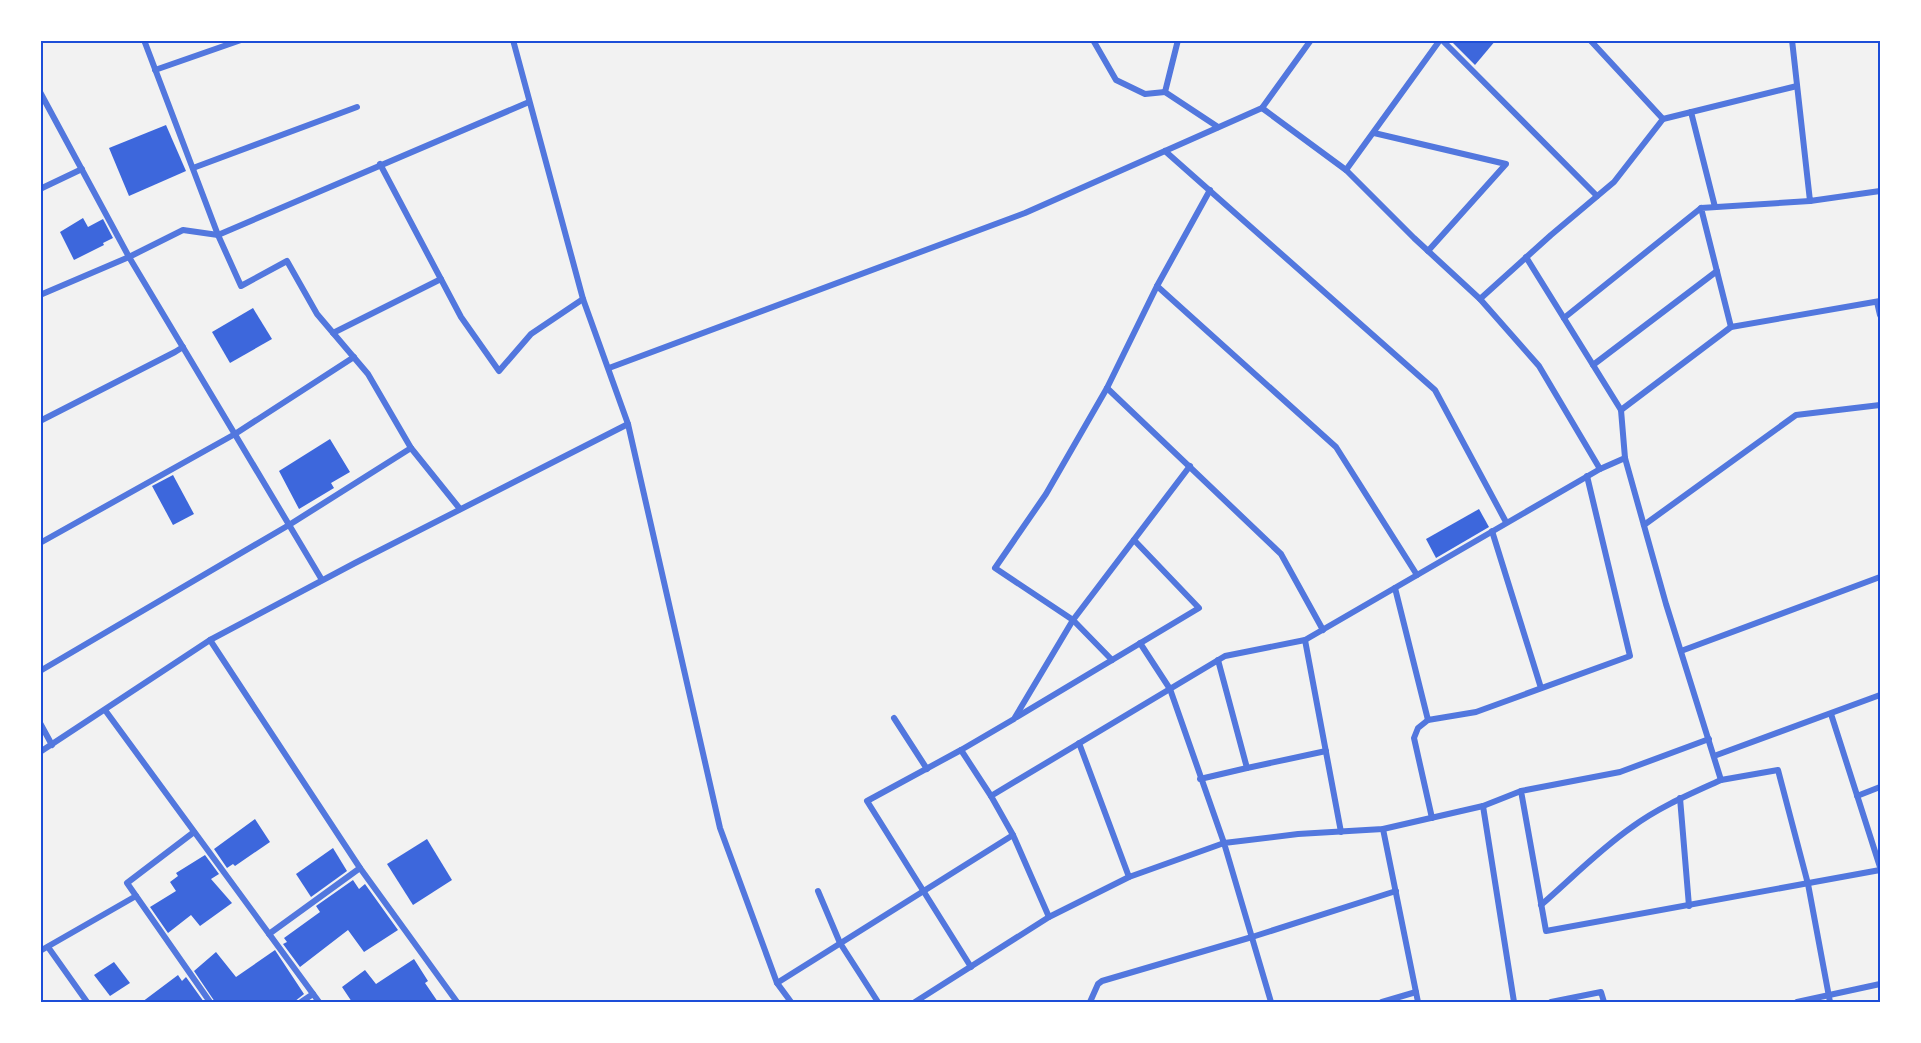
<svg xmlns="http://www.w3.org/2000/svg" width="1921" height="1043" viewBox="0 0 1921 1043" font-family="'Source Sans 3',sans-serif">
	<style>
		.building { fill: #3d67dc }
		.lines { fill: none; stroke-linecap: round; stroke-linejoin: round }
		.minor { stroke: #5277de; stroke-width: 6 }
		.neatline { fill: none; stroke: #1d4ed8; stroke-width: 2 }
	</style>
	<rect width="100%" height="100%" fill="#f2f2f2"/>
	<g class="building">
		<polygon points="1450,40 1496,40 1475,65"/>
		<polygon points="166,125 186,171 129,196 109,148"/>
		<polygon points="83,218 88,227 103,219 113,238 103,243 104,245 74,260 60,232"/>
		<polygon points="253,308 272,339 230,363 212,332"/>
		<polygon points="330,439 350,472 331,483 334,488 299,509 279,471"/>
		<polygon points="173,475 194,514 173,525 152,486"/>
		<polygon points="1479,509 1489,527 1436,558 1426,539"/>
		<polygon points="255,819 270,842 235,866 233,864 227,868 214,849"/>
		<polygon points="427,839 452,880 413,905 387,864"/>
		<polygon points="333,848 347,871 311,897 296,874"/>
		<polygon points="205,855 219,874 211,879 232,903 200,926 191,915 168,933 150,907 176,891 170,882 178,876 176,873"/>
		<polygon points="353,880 359,889 365,884 398,930 364,952 348,930 300,967 283,944 287,942 284,938 320,912 316,906"/>
		<polygon points="275,950 304,994 294,1002 215,1002 194,971 216,952 236,977"/>
		<polygon points="414,959 428,981 425,983 438,1002 352,1002 342,987 365,970 376,984"/>
		<polygon points="114,962 130,983 110,996 94,975"/>
		<polygon points="178,975 182,981 186,977 204,1002 142,1002"/>
	</g>
	<g class="lines">
		<g class="minor">
			<polyline points="144,40 218,235 241,286 287,261 317,314 368,374 411,448 460,509"/>
			<polyline points="513,40 583,299 628,424 720,828 777,983 791,1002"/>
			<polyline points="1093,40 1116,80 1145,94 1165,92"/>
			<polyline points="1178,40 1165,92 1218,127"/>
			<polyline points="1442,40 1597,196"/>
			<polyline points="1590,40 1663,119"/>
			<polyline points="1792,40 1810,201 1880,191"/>
			<polyline points="155,70 241,40"/>
			<polyline points="40,92 129,257 322,580"/>
			<polyline points="1262,108 1346,170 1414,238 1480,299 1539,366 1600,469 1625,458"/>
			<polyline points="1691,112 1715,207"/>
			<polyline points="1374,133 1506,164 1428,251"/>
			<polyline points="1165,151 1435,390 1506,522"/>
			<polyline points="380,164 461,317 499,371 531,334 583,299"/>
			<polyline points="193,168 357,107"/>
			<polyline points="1346,170 1440,40"/>
			<polyline points="40,189 82,169"/>
			<polyline points="1210,190 1157,286 1336,447 1417,575"/>
			<polyline points="1526,257 1621,410 1625,458 1666,604 1721,780 1778,770 1808,884 1830,1002"/>
			<polyline points="40,295 129,257 183,230 218,235 529,102"/>
			<polyline points="1480,299 1551,235 1614,182 1663,119 1797,86"/>
			<polyline points="1877,302 1880,315"/>
			<polyline points="1564,318 1701,208"/>
			<polyline points="1731,327 1701,208 1810,201"/>
			<polyline points="333,333 441,279"/>
			<polyline points="1593,365 1717,271"/>
			<polyline points="609,368 1025,213 1262,108 1311,40"/>
			<polyline points="1107,388 1281,554 1323,630"/>
			<polyline points="1621,410 1731,327 1880,301"/>
			<polyline points="40,421 175,352 183,347"/>
			<polyline points="1644,525 1796,415 1880,405"/>
			<polyline points="1492,531 1541,688"/>
			<polyline points="40,543 235,434 354,357"/>
			<polyline points="1395,588 1428,720 1476,712 1630,656 1587,476"/>
			<polyline points="210,640 360,868 457,1002"/>
			<polyline points="1305,640 1341,832"/>
			<polyline points="1681,651 1880,577"/>
			<polyline points="1112,660 1073,620 1190,466"/>
			<polyline points="40,671 289,525 411,448"/>
			<polyline points="105,710 319,1002"/>
			<polyline points="1831,714 1880,867"/>
			<polyline points="1017,717 1199,608 1134,540"/>
			<polyline points="894,718 927,769"/>
			<polyline points="1428,720 1418,728 1414,738 1432,818"/>
			<polyline points="40,723 52,745"/>
			<polyline points="1709,739 1620,772 1521,791 1546,931 1880,870"/>
			<polyline points="1079,743 1129,877 1224,843 1170,689 1140,643"/>
			<polyline points="961,750 867,801 971,967"/>
			<polyline points="40,752 210,640 355,563 628,424"/>
			<polyline points="1714,756 1880,695"/>
			<polyline points="1247,768 1326,751"/>
			<polyline points="1200,779 1247,768 1218,660"/>
			<polyline points="991,796 961,750 1014,719 1073,620 995,568 1046,494 1107,388 1157,286"/>
			<polyline points="1857,796 1880,787"/>
			<polyline points="1680,798 1689,906"/>
			<polyline points="1483,806 1514,1002"/>
			<polyline points="1383,829 1418,1002"/>
			<polyline points="194,832 127,883 210,1002"/>
			<polyline points="1013,835 1049,917"/>
			<polyline points="818,891 840,943 878,1002"/>
			<path d="M1541,905C1571,879 1599,850 1632,827C1659,807 1690,794 1721,780"/>
			<polyline points="269,934 360,868"/>
			<polyline points="48,947 87,1002"/>
			<polyline points="40,951 136,896"/>
			<polyline points="777,983 1013,835 991,796 1225,656 1305,640 1600,469"/>
			<polyline points="301,1002 313,994"/>
			<polyline points="915,1002 1049,917 1129,877"/>
			<polyline points="1090,1002 1098,984 1102,981 1252,937 1396,891"/>
			<polyline points="1271,1002 1224,843 1298,834 1383,829 1483,806 1521,791"/>
			<polyline points="1382,1002 1416,992"/>
			<polyline points="1551,1002 1601,992 1604,1002"/>
			<polyline points="1797,1002 1880,984"/>
		</g>
	</g>
	<rect width="1921" height="1043" fill="none" stroke="#ffffff" stroke-width="84"/>
	<rect x="42" y="42" width="1837" height="959" class="neatline"/>
</svg>
